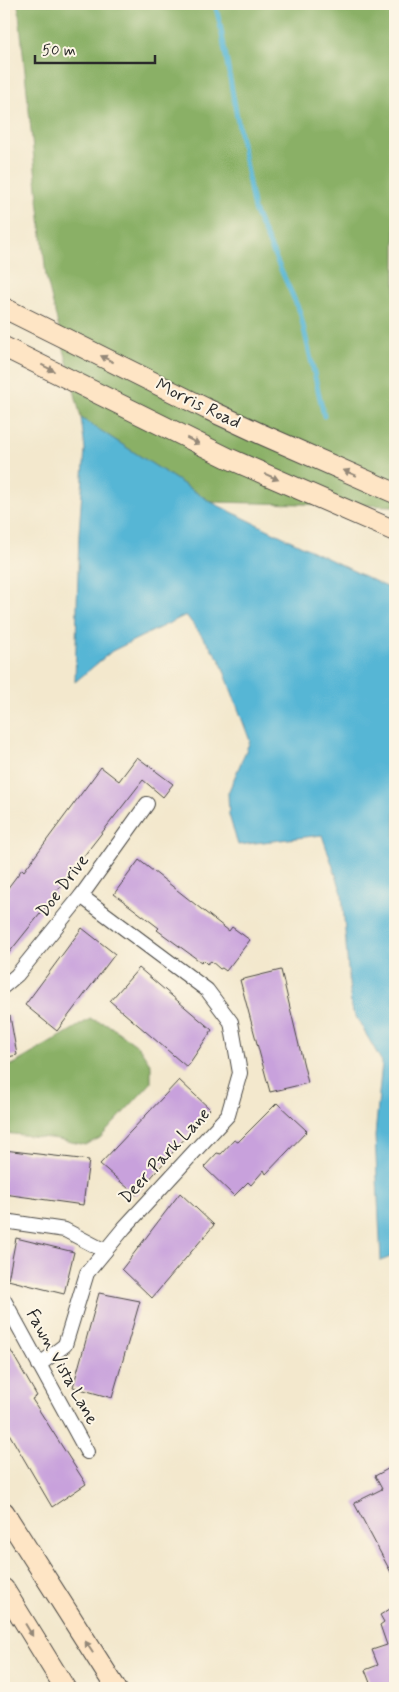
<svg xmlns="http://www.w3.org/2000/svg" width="399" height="1692" viewBox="0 0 399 1692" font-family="Mynerve,sans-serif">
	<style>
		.forest { fill: #8ab066; stroke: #5a6e48 }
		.water { fill: #56b6d5; stroke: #407080 }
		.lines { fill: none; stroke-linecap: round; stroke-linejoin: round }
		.stream { stroke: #56b6d5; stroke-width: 5 }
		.building { fill: #c8a1dc }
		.street-casing { stroke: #494743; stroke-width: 16 }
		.secondary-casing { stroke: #494743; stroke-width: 22 }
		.street { stroke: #fff; stroke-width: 14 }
		.secondary { stroke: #fee5c5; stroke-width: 20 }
		.oneway { fill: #948878 }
		.labels { text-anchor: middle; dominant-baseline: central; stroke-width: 4; stroke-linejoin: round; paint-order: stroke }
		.street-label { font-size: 18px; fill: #2b2b2b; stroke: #fcf5e5 }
	</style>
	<rect width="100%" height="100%" fill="#fcf5e5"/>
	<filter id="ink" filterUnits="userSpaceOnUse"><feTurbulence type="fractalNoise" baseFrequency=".02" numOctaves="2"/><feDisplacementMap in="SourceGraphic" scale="10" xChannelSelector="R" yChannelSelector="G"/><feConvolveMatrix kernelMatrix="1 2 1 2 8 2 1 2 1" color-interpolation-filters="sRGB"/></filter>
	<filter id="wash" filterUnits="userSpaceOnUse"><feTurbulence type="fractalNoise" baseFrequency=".0096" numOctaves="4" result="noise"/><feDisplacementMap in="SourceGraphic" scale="20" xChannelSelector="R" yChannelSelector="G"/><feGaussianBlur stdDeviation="1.12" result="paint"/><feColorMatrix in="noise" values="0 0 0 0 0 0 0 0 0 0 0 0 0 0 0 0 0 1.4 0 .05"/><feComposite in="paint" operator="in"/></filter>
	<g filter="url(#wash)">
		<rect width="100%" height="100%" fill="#f3e8cd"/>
		<g class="forest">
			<polygon points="18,4 395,4 395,506 211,502 81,418 46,276"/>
			<polygon points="90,1019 107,1024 139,1047 151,1065 151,1083 100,1138 85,1145 58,1139 4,1133 4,1067 14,1064"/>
		</g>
		<polygon class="water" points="81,418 211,502 395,591 395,1255 381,1261 375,1136 382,1062 351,1008 342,893 322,835 238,845 229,815 228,793 250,741 220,660 186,615 112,651 75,682 79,533 85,449"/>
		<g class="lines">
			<polyline class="stream" points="215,4 220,24 254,210 300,312 324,416"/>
		</g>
		<g id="blocks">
			<g class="building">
				<polygon points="137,757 173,784 163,797 143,780 55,893 56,894 4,959 4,893 22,869 24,871 101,767 119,781"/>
				<polygon points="139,860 229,931 232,927 250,940 226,971 222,968 220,969 211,961 207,964 203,960 201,962 157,930 159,928 114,894"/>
				<polygon points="82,928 115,954 57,1031 25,1005"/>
				<polygon points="139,968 212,1030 187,1067 110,1001"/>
				<polygon points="281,970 308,1083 270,1092 240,980"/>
				<polygon points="10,1016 17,1055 4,1058 4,1017"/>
				<polygon points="179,1080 210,1109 136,1195 100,1164"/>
				<polygon points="277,1103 307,1131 266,1174 264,1170 251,1185 248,1182 234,1196 204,1167 217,1153 221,1154 234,1140 238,1142"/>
				<polygon points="4,1150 89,1160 83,1205 4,1194"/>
				<polygon points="180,1193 214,1225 152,1298 122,1269"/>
				<polygon points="16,1238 74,1252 64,1294 8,1280"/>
				<polygon points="99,1293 140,1301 112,1398 73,1387"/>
				<polygon points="4,1339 37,1396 32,1399 86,1484 52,1507 4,1425"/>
				<polygon points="395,1465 395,1580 354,1503 382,1489 375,1476"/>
				<polygon points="395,1606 395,1688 372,1688 365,1670 378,1665 372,1650 387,1645 380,1625 384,1622 380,1615"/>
			</g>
		</g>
	</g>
	<g filter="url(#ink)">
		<use href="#blocks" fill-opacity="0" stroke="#494743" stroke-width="1"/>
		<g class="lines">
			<defs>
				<g id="street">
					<polyline points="4,986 17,975 81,896 147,804"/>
					<polyline points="4,1221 65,1230 105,1251"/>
					<polyline points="4,1300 87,1452"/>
					<polyline points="39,1365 65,1345 87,1273 124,1228 228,1115 240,1073 231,1022 207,990 81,896"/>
				</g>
				<g id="secondary">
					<polyline points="4,308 207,409 261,434 395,493"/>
					<polyline points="4,347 228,458 395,531"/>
					<polyline points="4,1512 116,1688"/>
					<polyline points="4,1589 65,1688"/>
				</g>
			</defs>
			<use href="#street" class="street-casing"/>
			<use href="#secondary" class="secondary-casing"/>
			<use href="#street" class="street"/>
			<use href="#secondary" class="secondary"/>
		</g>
		<defs><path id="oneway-solid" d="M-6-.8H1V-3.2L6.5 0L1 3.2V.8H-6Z" transform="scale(1.25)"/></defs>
		<g class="oneway">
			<use href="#oneway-solid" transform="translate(107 359) rotate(-153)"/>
			<use href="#oneway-solid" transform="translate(48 368) rotate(27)"/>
			<use href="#oneway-solid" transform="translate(193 441) rotate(26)"/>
			<use href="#oneway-solid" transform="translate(350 473) rotate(-157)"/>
			<use href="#oneway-solid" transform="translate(272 477) rotate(24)"/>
			<use href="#oneway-solid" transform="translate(29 1630) rotate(59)"/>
			<use href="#oneway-solid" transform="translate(89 1647) rotate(-123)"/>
		</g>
	</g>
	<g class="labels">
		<g class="street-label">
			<text transform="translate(198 404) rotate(26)">Morris Road</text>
			<text transform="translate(63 886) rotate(-53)">Doe Drive</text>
			<text transform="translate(165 1156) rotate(-47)">Deer Park Lane</text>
			<text transform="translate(62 1367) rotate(61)">Fawn Vista Lane</text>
		</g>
	</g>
	<rect width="399" height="1692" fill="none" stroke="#fcf5e5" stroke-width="20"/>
	<path d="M35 55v8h120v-8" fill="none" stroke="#2b2b2b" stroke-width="2.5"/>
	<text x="42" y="55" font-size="15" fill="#2b2b2b" stroke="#fcf5e5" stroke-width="4" paint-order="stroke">50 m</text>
</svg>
